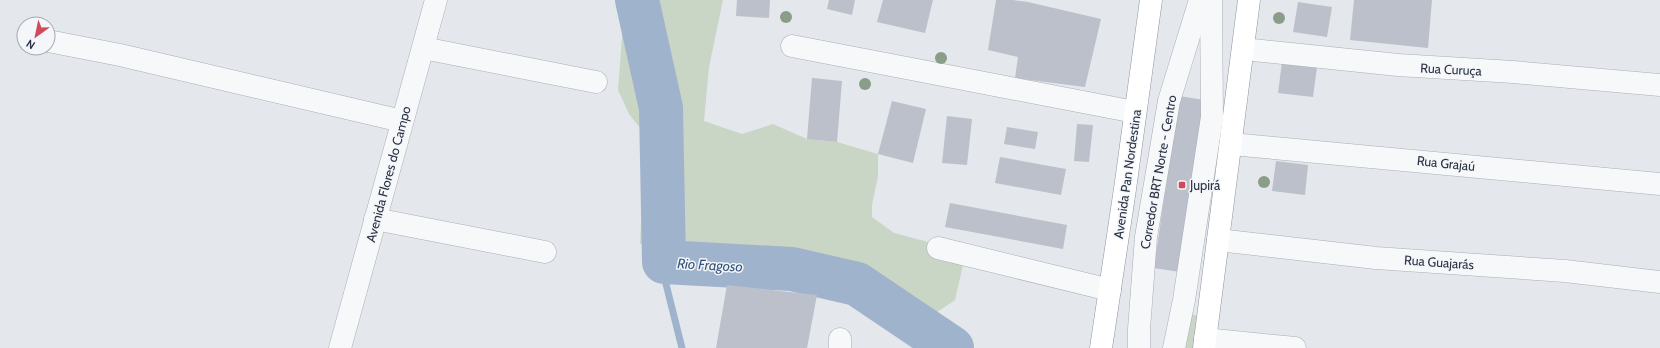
<svg xmlns="http://www.w3.org/2000/svg" width="1660" height="348" viewBox="0 0 1660 348" font-family="Cabin,sans-serif">
	<style>
		.green { fill: #c9d6c5 }
		.lines { fill: none; stroke-linecap: round; stroke-linejoin: round }
		.stream { stroke: #9fb4cc; stroke-width: 7 }
		.river { stroke: #9fb4cc; stroke-width: 44 }
		.building { fill: #bbc0ca }
		.minor-casing { stroke: #a9aeb7; stroke-width: 23 }
		.highway-casing { stroke: #8b94a3; stroke-width: 23 }
		.minor { stroke: #f7f8fa; stroke-width: 22 }
		.highway { stroke: #fff; stroke-width: 22 }
		.tree { fill: #899d89 }
		.poi-dot { fill: #d1495b; stroke: #f4f6f9; stroke-width: 1.5 }
		.labels { text-anchor: middle; dominant-baseline: central; stroke-width: 3; stroke-linejoin: round; paint-order: stroke }
		.street-label { font-size: 13px; fill: #2b3445; stroke: #f4f6f9 }
		.poi-label { font-size: 13px; fill: #2b3445; stroke: #f4f6f9; text-anchor: start }
		.water-label { font-size: 14px; font-style: italic; fill: #34527a; stroke: #f4f6f9 }
	</style>
	<rect width="100%" height="100%" fill="#e4e7ec"/>
	<g class="green">
		<polygon points="621,0 723,0 709,67 704,121 742,134 773,124 807,139 837,142 878,154 878,176 872,205 872,217 894,233 966,252 955,300 927,319 857,269 640,244 645,134 629,114 618,90 624,11"/>
		<polygon points="1190,314 1201,317 1197,348 1183,348"/>
	</g>
	<g class="lines">
		<polyline class="stream" points="664,262 664,276 682,348"/>
		<polyline class="river" points="637,0 661,108 664,262 792,269 857,284 952,348"/>
	</g>
	<g class="building">
		<polygon points="737,0 770,0 769,18 736,16"/>
		<polygon points="829,0 855,0 852,15 827,9"/>
		<polygon points="883,0 933,0 925,33 877,22"/>
		<polygon points="996,0 1013,0 1028,2 1101,19 1085,87 1015,78 1018,57 988,50"/>
		<polygon points="1354,0 1432,0 1428,48 1350,40"/>
		<polygon points="1298,2 1332,7 1327,37 1293,32"/>
		<polygon points="1282,62 1317,67 1313,97 1278,93"/>
		<polygon points="812,78 842,81 837,142 807,139"/>
		<polygon points="1179,96 1211,101 1186,273 1154,268"/>
		<polygon points="892,101 926,109 913,163 878,154"/>
		<polygon points="947,116 972,119 967,165 942,163"/>
		<polygon points="1077,124 1093,125 1089,162 1074,161"/>
		<polygon points="1007,127 1038,132 1035,149 1004,144"/>
		<polygon points="1000,157 1066,169 1061,195 995,183"/>
		<polygon points="1276,161 1308,165 1305,195 1272,191"/>
		<polygon points="950,203 1067,225 1063,249 945,227"/>
		<polygon points="727,285 817,295 807,348 716,348"/>
	</g>
	<g class="lines">
		<defs>
			<g id="minor">
				<polyline points="48,41 120,55 402,121"/>
				<polyline points="792,46 1135,112"/>
				<polyline points="423,48 596,82"/>
				<polyline points="1243,49 1398,65 1513,72 1660,85"/>
				<polyline points="1231,144 1660,184"/>
				<polyline points="375,219 545,252"/>
				<polyline points="1218,240 1376,258 1565,271 1660,282"/>
				<polyline points="938,248 1110,290"/>
				<polyline points="840,339 840,348"/>
				<polyline points="1205,339 1295,348"/>
				<polyline points="340,348 436,0"/>
				<polyline points="1139,348 1139,329 1146,237 1169,101 1200,0"/>
				<polyline points="1174,348 1184,300 1212,117 1211,0"/>
			</g>
			<g id="highway">
				<polyline points="1101,348 1125,189 1151,0"/>
				<polyline points="1204,348 1249,0"/>
			</g>
		</defs>
		<use href="#minor" class="minor-casing"/>
		<use href="#highway" class="highway-casing"/>
		<use href="#minor" class="minor"/>
		<use href="#highway" class="highway"/>
	</g>
	<g class="tree">
		<circle cx="786" cy="17" r="6"/>
		<circle cx="1279" cy="18" r="6"/>
		<circle cx="941" cy="58" r="6"/>
		<circle cx="865" cy="84" r="6"/>
		<circle cx="1264" cy="182" r="6"/>
	</g>
	<rect class="poi-dot" x="1178" y="181" width="8" height="8" rx="2"/>
	<g class="labels">
		<g class="street-label">
			<text transform="translate(1451 69) rotate(3)">Rua Curuça</text>
			<text transform="translate(1446 163) rotate(6)">Rua Grajaú</text>
			<text transform="translate(1158 172) rotate(-80)">Corredor BRT Norte - Centro</text>
			<text transform="translate(388 174) rotate(-75)">Avenida Flores do Campo</text>
			<text transform="translate(1127 174) rotate(-82)">Avenida Pan Nordestina</text>
			<text transform="translate(1439 262) rotate(4)">Rua Guajarás</text>
		</g>
		<g class="poi-label">
			<text x="1190" y="185">Jupirá</text>
		</g>
		<g class="water-label">
			<text transform="translate(710 265) rotate(3)">Rio Fragoso</text>
		</g>
	</g>
	<g transform="translate(36 36) rotate(213)"><circle r="19" fill="#f4f6f9" stroke="#a4a8b1"/>
	<path d="M0-3L7 15L0 10L-7 15Z" fill="#d1495b"/>
	<text y="-6" font-size="11" font-weight="bold" text-anchor="middle" fill="#2b3445">N</text>
	</g>
</svg>
